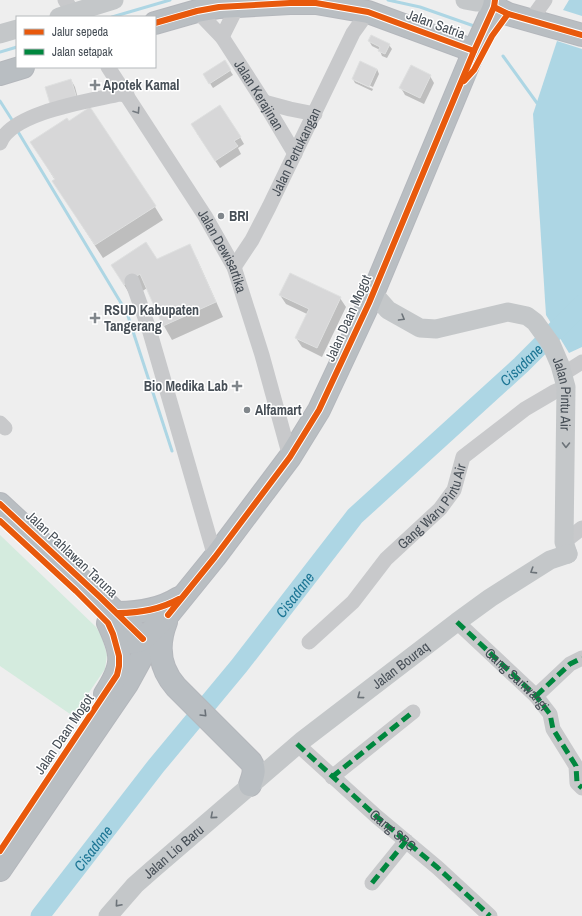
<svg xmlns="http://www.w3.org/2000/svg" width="582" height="916" viewBox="0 0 582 916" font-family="'Archivo Narrow',sans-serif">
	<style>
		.green { fill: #d4ebde }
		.water { fill: #add6e4 }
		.shadow { fill: #0003 }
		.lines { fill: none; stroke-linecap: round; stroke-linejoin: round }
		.stream { stroke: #add6e4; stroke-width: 3 }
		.river { stroke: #add6e4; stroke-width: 19 }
		.building { fill: #d7d7d8; stroke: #dfe0e0 }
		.highway-casing { stroke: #b4b7bc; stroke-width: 24 }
		.minor { stroke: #c8c9cb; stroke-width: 15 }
		.major { stroke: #c4c7c9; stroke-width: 19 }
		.highway { stroke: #b9bec2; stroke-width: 22 }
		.quiet { stroke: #00873e; stroke-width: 5; stroke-dasharray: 10 5; stroke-linecap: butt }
		.cycleway-casing { stroke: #fff; stroke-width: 8 }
		.cycleway { stroke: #e8590c; stroke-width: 6 }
		.oneway { stroke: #747a80 }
		.oneway2 { stroke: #6c7379 }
		.oneway3 { stroke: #697077 }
		.poi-dot { fill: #81878c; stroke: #fff; stroke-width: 1.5 }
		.labels { text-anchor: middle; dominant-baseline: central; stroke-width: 3; stroke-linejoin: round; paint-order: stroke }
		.street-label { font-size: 14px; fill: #474f57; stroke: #fff }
		.poi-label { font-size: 14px; font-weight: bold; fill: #474f57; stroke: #fff; text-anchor: start }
		.water-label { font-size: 15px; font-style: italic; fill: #1d7695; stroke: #fff }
	</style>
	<rect width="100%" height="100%" fill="#eee"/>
	<polygon class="green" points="0,535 96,627 102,637 107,655 105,669 73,716 0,666"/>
	<g class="water">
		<polygon points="569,0 582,0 582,16 563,10"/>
		<polygon points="557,41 582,49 582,347 569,353 546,315 533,114"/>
	</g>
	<g class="shadow">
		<polygon points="369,41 389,45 392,49 387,58 382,56 380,51 380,50 372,46"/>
		<polygon points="224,61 233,75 213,88 204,74"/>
		<polygon points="377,69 379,74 373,87 355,79 355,81 373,89 372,91 355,83 353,79"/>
		<polygon points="430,76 434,83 424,104 405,95 401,88"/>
		<polygon points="71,80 75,87 80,106 56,113"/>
		<polygon points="196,132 240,137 244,144 238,148 241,154 220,168"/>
		<polygon points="32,143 155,207 163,220 103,258 62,195 55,180"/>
		<polygon points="189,245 197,259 223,317 172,340 164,326 147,288 132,298 112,265 156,260"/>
		<polygon points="280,295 340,298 346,307 322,357 302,347 296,338 307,314 286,304"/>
	</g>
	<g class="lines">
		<g class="stream">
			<polyline points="388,0 420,7 474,26"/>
			<polyline points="112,17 170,0"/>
			<polyline points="0,52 17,47"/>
			<polyline points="503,56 537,103"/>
			<polyline points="0,101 14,123"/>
			<polyline points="17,130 127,313 172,451"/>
		</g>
		<path class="river" id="s1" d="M40,916L156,766L239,666L355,516L521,365L582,304"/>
	</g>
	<g class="building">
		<polygon points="371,35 390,44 385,54 378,51 380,47 368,41"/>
		<polygon points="225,60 231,70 209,84 203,74"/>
		<polygon points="360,61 377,69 369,87 352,79"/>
		<polygon points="411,65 431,75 420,98 399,88"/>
		<polygon points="71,79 77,99 51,107 45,87"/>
		<polygon points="220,105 241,137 234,141 238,146 215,161 191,124"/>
		<polygon points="90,107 156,206 95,245 52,181 55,179 30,142 67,118 69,121"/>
		<polygon points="146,242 157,259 190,244 216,302 163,326 140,274 124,285 111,265"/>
		<polygon points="290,273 341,297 317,348 295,338 309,309 279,295"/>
	</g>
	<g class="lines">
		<defs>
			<g id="highway">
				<polyline points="494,7 508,14 582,35"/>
				<polyline points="155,23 197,11 219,7 290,3 316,3 368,12 474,51"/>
				<polyline points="0,74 23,67"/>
				<polyline points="0,504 100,597 143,639 145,648 144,653 127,684 0,870"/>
				<path d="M118,613C140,613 160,610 179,598"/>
				<path d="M166,622C157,645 159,668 176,687L251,762C256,770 253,776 250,785"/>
				<polyline points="127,643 138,641 143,639 168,615 215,557 290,457 319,410 369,303 474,51 494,7 495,0"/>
				<path d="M105,694C124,665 123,655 108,623"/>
			</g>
		</defs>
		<use href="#highway" class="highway-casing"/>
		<g class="minor">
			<polyline points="65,0 76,17"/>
			<path id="s2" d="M197,11L222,37L264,102L295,154"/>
			<polyline points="530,21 545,0"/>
			<polyline points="222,37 238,5"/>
			<path id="s3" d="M108,67L205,216L234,267L262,355L290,457"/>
			<polyline points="264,102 290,109 315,114"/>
			<path d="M0,143C12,112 90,101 120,94L127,95"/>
			<path id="s4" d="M234,267L252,240L269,207L353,33L368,12"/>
			<polyline points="132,281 149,329 215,557"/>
			<polyline points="563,374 582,362"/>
			<polyline points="0,423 5,428"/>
			<polyline points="564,542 582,528"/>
			<path id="s5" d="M457,622L536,696L550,714L553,729L576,766L577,783L582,788"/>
			<path id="s6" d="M309,642L353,602L386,559L440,509L454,490L463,457L525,409L554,392L566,387"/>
			<polyline points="536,696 570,664 582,658"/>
			<polyline points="297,744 376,816 438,868 490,916"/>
			<polyline points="332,777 413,712"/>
			<polyline points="372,883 406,841"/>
		</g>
		<g class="major">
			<polyline points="465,0 476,2 495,2"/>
			<polyline points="59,17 114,0"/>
			<polyline points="0,34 17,29"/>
			<path id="s7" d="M373,293L388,310L420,328L436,329L508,312L527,316L535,322L551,344L560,365L566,387L564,542L568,554"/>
			<path id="s8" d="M108,916L135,885L152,870L303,740L457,622L490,598L550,560L568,554"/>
		</g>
		<use href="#highway" class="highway"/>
		<g class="quiet">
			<polyline points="457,622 536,696 550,714 553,729 576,766 577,783 582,788"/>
			<polyline points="536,696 570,664 582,658"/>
			<path id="s9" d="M297,744L376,816L438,868L490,916"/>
			<polyline points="332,777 413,712"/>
			<polyline points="372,883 406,841"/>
		</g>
		<defs>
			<g id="cycleway">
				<polyline points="494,7 508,14 582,35"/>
				<polyline points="155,23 197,11 219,7 290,3 316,3 368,12 474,51"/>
				<polyline points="464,81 474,70 492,36 508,14"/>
				<polyline points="0,504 100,597 143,639"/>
				<polyline points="0,521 76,591 108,623 113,634 119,656 119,666 117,675 109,687 0,851"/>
				<path d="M118,613C140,613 159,610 179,599"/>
				<polyline points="168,615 215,557 290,457 319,410 369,303 474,51 494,7 495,0"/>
			</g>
		</defs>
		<use href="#cycleway" class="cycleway-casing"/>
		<use href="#cycleway" class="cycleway"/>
	</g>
	<defs><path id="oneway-chevron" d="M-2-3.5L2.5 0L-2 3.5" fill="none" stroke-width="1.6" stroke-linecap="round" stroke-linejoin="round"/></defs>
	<use class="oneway" href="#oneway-chevron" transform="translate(137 111) rotate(57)"/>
	<g class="oneway2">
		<use href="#oneway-chevron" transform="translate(402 318) rotate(30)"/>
		<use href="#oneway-chevron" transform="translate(566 445) rotate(91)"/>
		<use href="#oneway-chevron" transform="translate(533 571) rotate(148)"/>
		<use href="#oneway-chevron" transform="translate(360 696) rotate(143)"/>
		<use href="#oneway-chevron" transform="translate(213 816) rotate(139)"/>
		<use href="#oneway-chevron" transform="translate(118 904) rotate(131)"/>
	</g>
	<use class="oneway3" href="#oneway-chevron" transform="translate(204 714) rotate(45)"/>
	<g class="poi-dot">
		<path d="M93 79h4v4h4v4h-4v4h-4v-4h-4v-4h4z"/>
		<circle cx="221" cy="216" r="4"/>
		<path d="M93 312h4v4h4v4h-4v4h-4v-4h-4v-4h4z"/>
		<path d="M235 380h4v4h4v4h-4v4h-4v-4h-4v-4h4z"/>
		<circle cx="247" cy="410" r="4"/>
	</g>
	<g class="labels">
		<g class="street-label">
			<text transform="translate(436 24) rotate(20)">Jalan Satria</text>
			<text stroke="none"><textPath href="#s2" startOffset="105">Jalan Kerajinan</textPath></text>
			<text stroke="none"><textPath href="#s4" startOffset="131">Jalan Pertukangan</textPath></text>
			<text stroke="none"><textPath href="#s3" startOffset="217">Jalan Dewisartika</textPath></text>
			<text transform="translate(348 318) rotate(-66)">Jalan Daan Mogot</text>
			<text stroke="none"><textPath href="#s7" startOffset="258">Jalan Pintu Air</textPath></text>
			<text stroke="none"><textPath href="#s6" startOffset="185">Gang Waru Pintu Air</textPath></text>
			<text transform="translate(72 554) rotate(43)">Jalan Pahlawan Taruna</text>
			<text stroke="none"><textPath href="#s8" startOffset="386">Jalan Bouraq</textPath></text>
			<text stroke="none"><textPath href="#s5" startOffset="83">Gang Sariwangi</textPath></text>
			<text transform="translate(64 734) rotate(-56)">Jalan Daan Mogot</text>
			<text stroke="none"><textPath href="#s9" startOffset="129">Gang SPG</textPath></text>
			<text stroke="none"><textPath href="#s8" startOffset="92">Jalan Lio Baru</textPath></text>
		</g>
		<g class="poi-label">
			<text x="103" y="85">Apotek Kamal</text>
			<text x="229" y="216">BRI</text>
			<text x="104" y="310">RSUD Kabupaten<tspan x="104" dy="16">Tangerang</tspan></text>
			<text x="228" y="386" text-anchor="end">Bio Medika Lab</text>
			<text x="255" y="410">Alfamart</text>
		</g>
		<g class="water-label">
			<text stroke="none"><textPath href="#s1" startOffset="734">Cisadane</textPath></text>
			<text stroke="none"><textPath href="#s1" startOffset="410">Cisadane</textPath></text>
			<text stroke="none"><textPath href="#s1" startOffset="86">Cisadane</textPath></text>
		</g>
	</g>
	<rect x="16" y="16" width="140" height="52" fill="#ffffff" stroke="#b5b9bc"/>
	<rect x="24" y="29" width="20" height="6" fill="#e8590c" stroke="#b5b9bc"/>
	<text x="52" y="36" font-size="12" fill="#474f57">Jalur sepeda</text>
	<rect x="24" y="49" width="20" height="6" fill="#00873e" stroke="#b5b9bc"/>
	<text x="52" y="56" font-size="12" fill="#474f57">Jalan setapak</text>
</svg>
